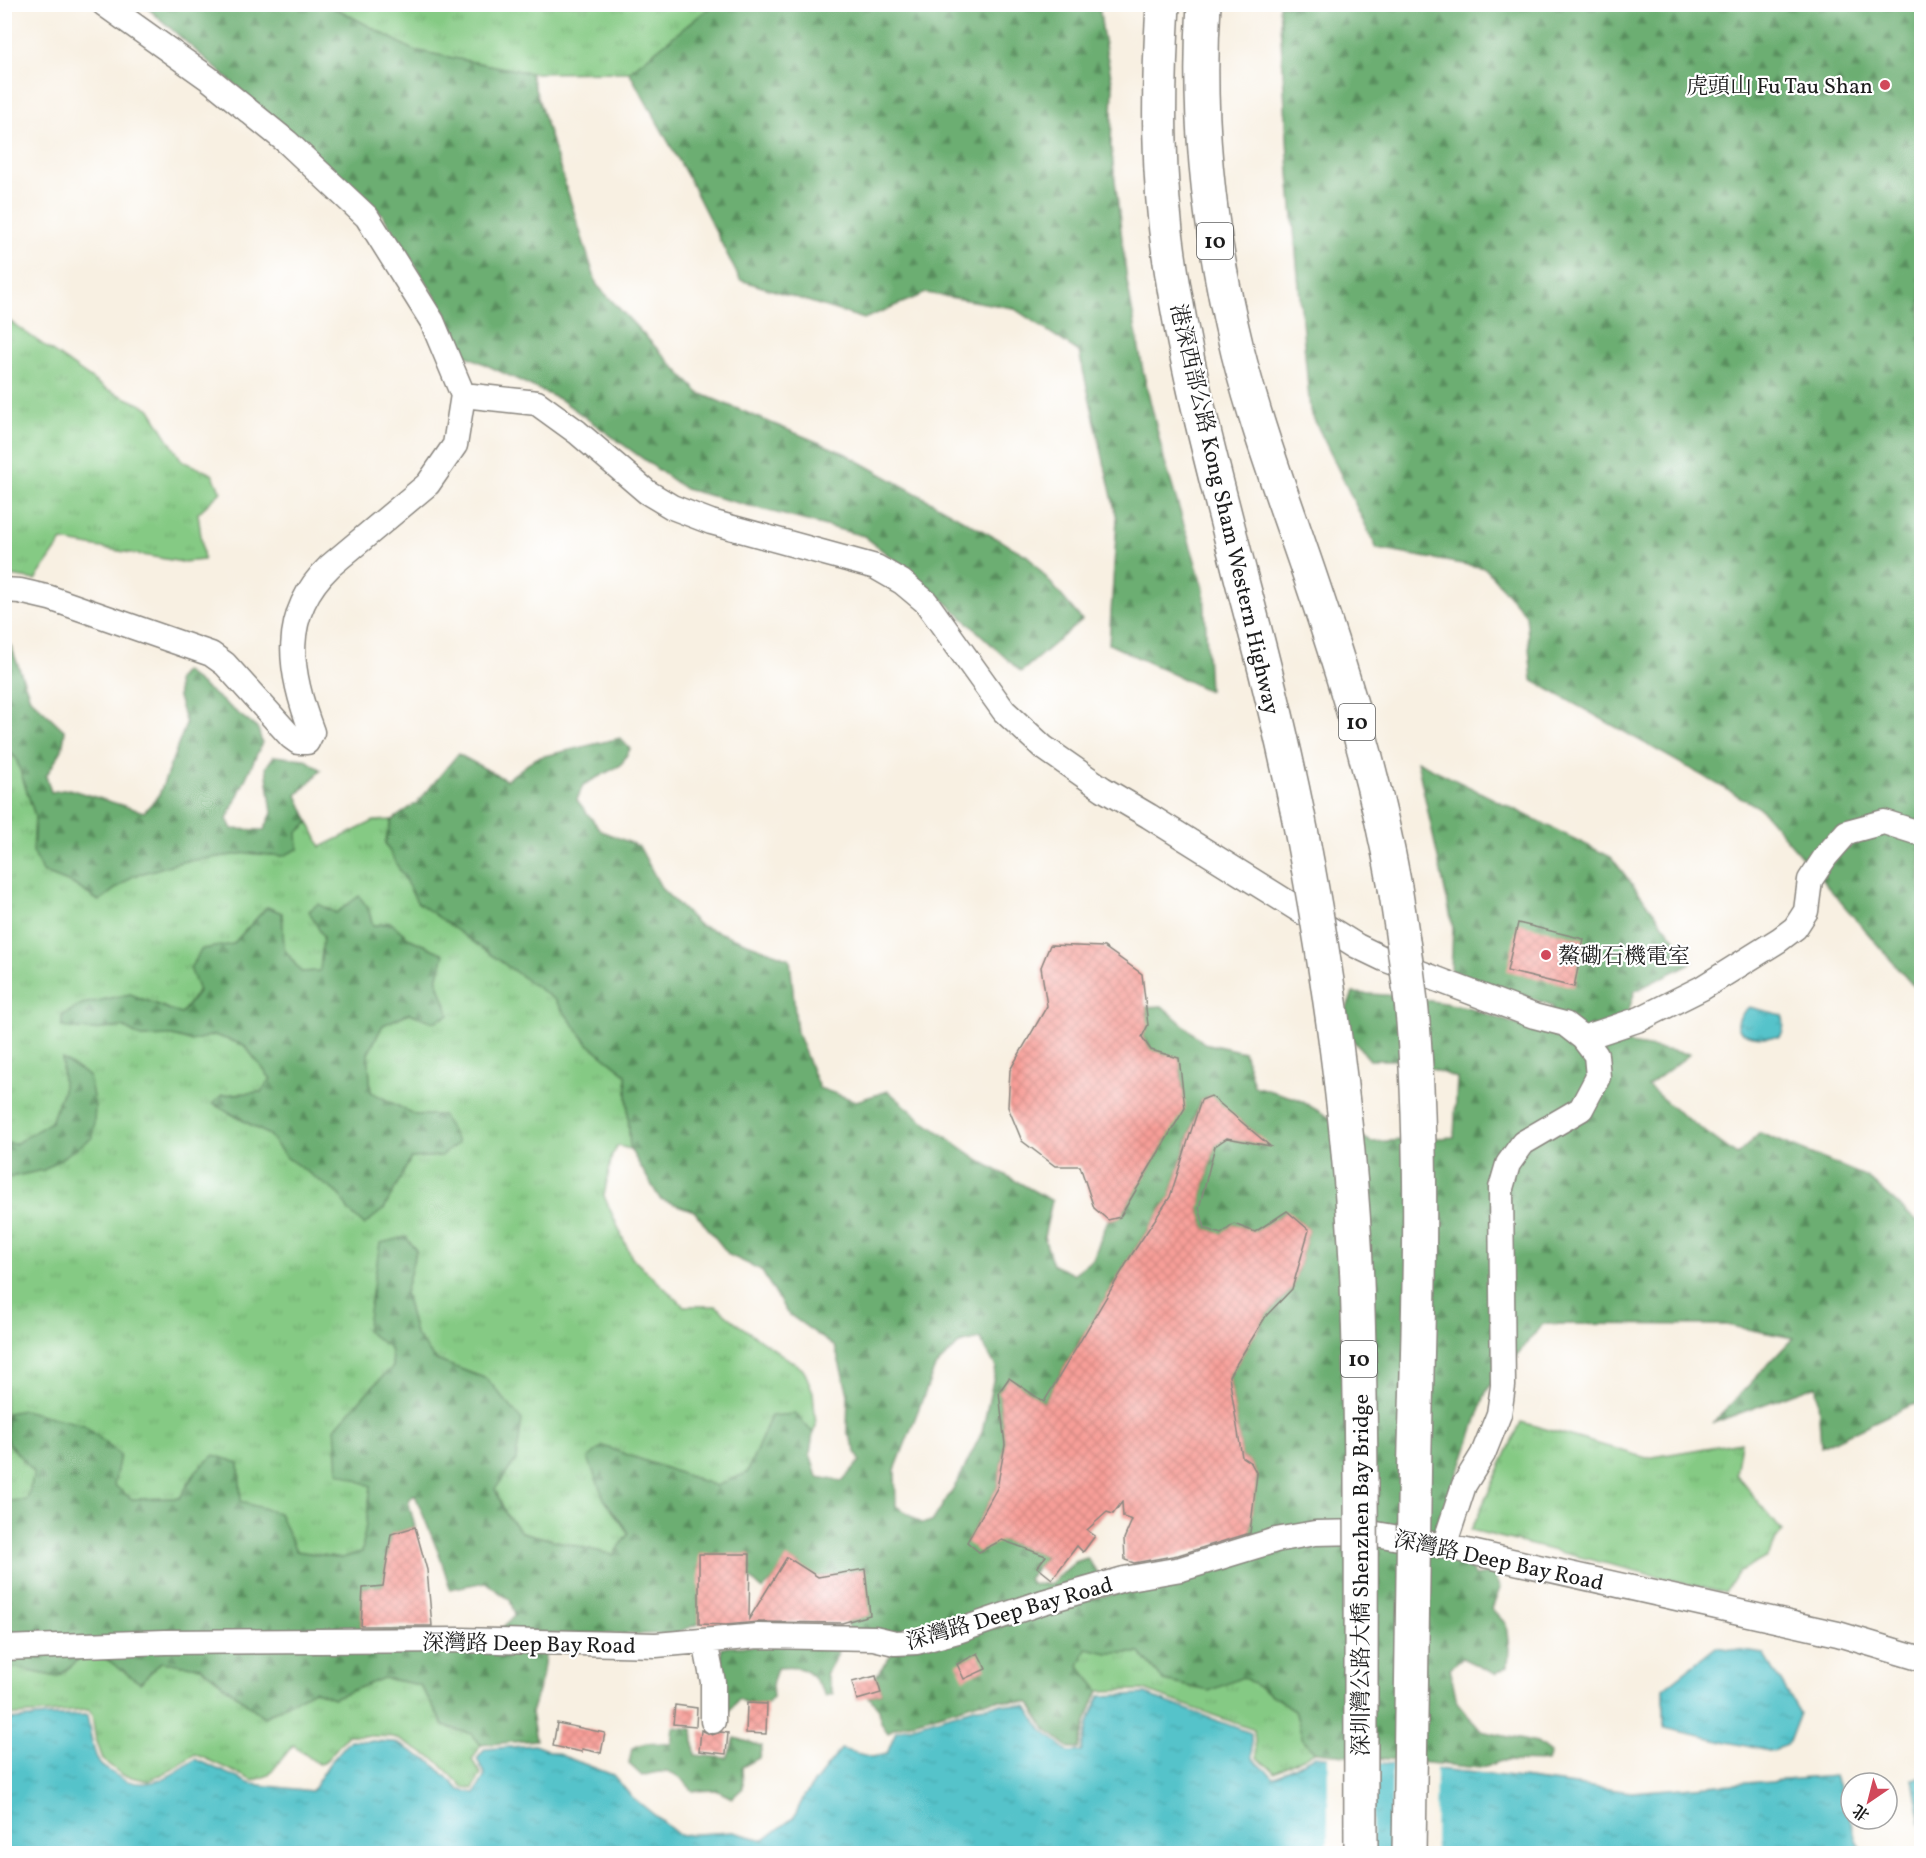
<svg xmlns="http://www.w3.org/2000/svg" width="1926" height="1858" font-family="Vollkorn,'Noto Serif SC',serif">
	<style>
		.grass { fill: url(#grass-tufts); stroke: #507350; stroke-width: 1.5; fill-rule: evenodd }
		.forest { fill: url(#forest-firs); stroke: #446547; stroke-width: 1.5; fill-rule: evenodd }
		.water { fill: url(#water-ripples); stroke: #387073; stroke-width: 1.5 }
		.pier { fill: #f8f0e2 }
		.building { fill: url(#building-cross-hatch) }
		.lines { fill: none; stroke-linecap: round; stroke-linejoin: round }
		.minor-casing { stroke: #8a867f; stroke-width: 27 }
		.highway-casing { stroke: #8a867f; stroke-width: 36 }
		.minor { stroke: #fff; stroke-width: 24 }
		.highway { stroke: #fff; stroke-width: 33 }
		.highway-bridge-casing { stroke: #8a867f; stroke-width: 36; stroke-linecap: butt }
		.highway-bridge { stroke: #fff; stroke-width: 33 }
		.poi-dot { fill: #d1495b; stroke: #fff; stroke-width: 2 }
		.labels { text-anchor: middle; stroke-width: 4.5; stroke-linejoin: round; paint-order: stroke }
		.shield { fill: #fff; stroke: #606060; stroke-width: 1.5 }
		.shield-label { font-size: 21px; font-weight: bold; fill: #1c1c1c }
		.poi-label { font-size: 22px; fill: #1c1c1c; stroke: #fff; text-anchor: end }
		.street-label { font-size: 22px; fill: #1c1c1c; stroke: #fff }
	</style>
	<defs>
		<pattern id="grass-tufts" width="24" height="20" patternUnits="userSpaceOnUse" patternTransform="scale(1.5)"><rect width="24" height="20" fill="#85ca84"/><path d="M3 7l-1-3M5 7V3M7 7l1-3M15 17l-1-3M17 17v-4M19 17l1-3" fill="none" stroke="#72ad71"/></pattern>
		<pattern id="forest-firs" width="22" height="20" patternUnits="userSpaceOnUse" patternTransform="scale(1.5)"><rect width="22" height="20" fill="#6cae72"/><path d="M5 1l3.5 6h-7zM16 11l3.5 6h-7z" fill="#588d5d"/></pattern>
		<pattern id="water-ripples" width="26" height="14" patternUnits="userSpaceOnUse" patternTransform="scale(1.5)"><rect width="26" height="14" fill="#55c3ca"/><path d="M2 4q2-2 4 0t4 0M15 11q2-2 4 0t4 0" fill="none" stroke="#49a7ad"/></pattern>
		<pattern id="building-cross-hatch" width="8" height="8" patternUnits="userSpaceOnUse" patternTransform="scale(1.5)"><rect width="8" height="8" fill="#f79e98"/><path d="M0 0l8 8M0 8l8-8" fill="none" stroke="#d38882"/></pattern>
	</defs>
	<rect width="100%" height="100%" fill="#fff"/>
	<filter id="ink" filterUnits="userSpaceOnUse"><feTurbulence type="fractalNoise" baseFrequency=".0167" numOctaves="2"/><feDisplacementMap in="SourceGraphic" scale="12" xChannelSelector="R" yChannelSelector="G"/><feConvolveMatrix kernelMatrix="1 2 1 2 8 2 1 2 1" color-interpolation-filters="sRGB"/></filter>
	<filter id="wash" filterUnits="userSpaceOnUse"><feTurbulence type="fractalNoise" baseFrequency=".008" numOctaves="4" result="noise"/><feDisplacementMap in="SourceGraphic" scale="24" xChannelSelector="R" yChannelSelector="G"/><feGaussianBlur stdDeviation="1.35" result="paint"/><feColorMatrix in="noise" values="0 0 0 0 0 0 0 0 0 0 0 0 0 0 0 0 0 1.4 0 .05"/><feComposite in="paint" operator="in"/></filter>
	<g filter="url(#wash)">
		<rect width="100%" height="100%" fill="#f8f0e2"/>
		<!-- grass -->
		<path class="grass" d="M330,5H714L629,72L530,73L412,50Z
			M8,320L106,389L149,408L182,461L212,474L221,492L198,513L204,560L182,562L62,541L35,580L5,575L4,322Z
			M4,749L16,758L35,816L34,851L42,872L73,884L99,901L133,876L181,862L247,853L283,856L297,833L309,822L321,847L374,821L392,820L385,843L418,902L555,1000L588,1044L626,1074L630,1149L618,1146L612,1155L604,1196L632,1258L684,1306H716L739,1325L804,1370L813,1392L816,1426L813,1433L795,1414L771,1416L747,1473L716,1486L603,1446L604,1499L629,1534L613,1555L521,1532L507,1516L495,1489L516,1460L487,1379L436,1360L415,1334L405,1293L416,1250L390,1348L393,1367L372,1387V1486L362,1552L342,1558L296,1551L279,1513L241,1502L196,1471L180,1498L132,1499L114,1486L7,1441L34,1473L27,1501H5V1178L44,1170L63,1090L51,1123L15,1144L5,1143ZM318,904L336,913L368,908L373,926L390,922L410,939L443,954L437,980L449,1015L434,1021L409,1013L383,1025L368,1054L371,1092L415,1115H442L441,1156L411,1158L384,1208L349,1211L340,1195L286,1157L269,1135L213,1104L222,1095L261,1092L271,1079L244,1045L214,1035L190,1041L172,1036L141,1037L123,1027L90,1030L62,1026L130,994L181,1014L233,944L267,907L282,913L284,949L301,972L321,971L323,937Z
			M1521,1422L1647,1458L1741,1442L1736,1474L1782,1531L1767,1557L1738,1573L1725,1593L1471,1530Z
			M1085,1647L1108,1653H1140L1164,1681L1243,1677L1295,1710L1303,1740L1315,1752L1275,1772L1256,1757L1254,1730L1144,1690L1099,1691L1079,1666Z
			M81,1658H105L140,1683L161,1662L201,1667L264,1717L314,1690L333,1698L383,1678L420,1685L444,1726L472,1734L481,1745L472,1760L481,1774L473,1789L463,1787L436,1760L394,1737L348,1735L324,1763L318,1764L293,1745L269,1775L254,1781L195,1754L173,1769L149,1781L122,1775L103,1760L95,1736L92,1715L89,1710L5,1716L4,1669L7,1666L57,1677Z"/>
		<!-- forest -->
		<path class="forest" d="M714,4L1099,5L1103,35L1113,86L1111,146L1127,281L1143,371L1164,459L1204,590L1209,691L1109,644L1117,519L1079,352L1013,308L926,293L864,319L740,280L688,177L629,72Z
			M144,5H330L413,50L530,73L597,285L699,393L844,453L1028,556L1082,620L1021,672L936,593L864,536L685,489L561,400L465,355L443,308L382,214Z
			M1279,5H1921V992L1908,980L1760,808L1532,680L1526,615L1485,568L1377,549L1310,411L1289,173Z
			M4,643L11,646L30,698L65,731L62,750L46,776L51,792L69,789L144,812L159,795L186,724L178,697L177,680L184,671L258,729L262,743L227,819L232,829L264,830L272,813L266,767L274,756L305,759L321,770L297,795L309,822L297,833L298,849L283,856L247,853L181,862L133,876L99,901L73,884L42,872L33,851L35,816L16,758L5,749Z
			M620,738L630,749L621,765L583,785L577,800L601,831L639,846L662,889L699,925L790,959L797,1033L819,1088L856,1101L888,1091L922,1120L982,1162L1052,1201L1044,1237L1053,1265L1073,1274L1093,1259L1108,1220L1120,1217L1164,1143L1184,1095L1179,1058L1151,1050L1142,1037L1148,1025L1146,1007L1162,1006L1204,1043L1244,1052L1254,1086L1298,1099L1371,1142L1454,1137L1457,1078L1407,1060H1370L1340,1025L1353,993L1402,996L1467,1007L1535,1031L1554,1006L1451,971L1453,928L1417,761L1611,857L1693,962L1635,991L1618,1042L1690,1054L1648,1086L1674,1109L1737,1155L1760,1133L1867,1177L1921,1225V1403L1908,1406L1821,1447L1817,1385L1713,1423L1793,1338L1726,1325L1543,1324L1487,1390L1462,1463L1433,1533L1249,1540L1257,1474L1251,1463L1242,1457L1229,1376L1266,1316L1292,1289L1309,1230L1287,1211L1255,1232L1234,1224L1221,1234L1205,1228L1199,1208L1215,1146L1227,1138L1253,1143L1257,1135L1210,1096L1200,1101L1170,1197L1132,1254L1044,1402L1009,1378L999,1392L1005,1445L997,1488L967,1542L1002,1540L1046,1556L1028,1579L1031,1584H1050L1075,1562L1087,1558L1097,1572L1094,1580L918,1634L848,1629L846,1622L870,1615L865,1569L818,1577L787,1558L774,1579L763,1590L750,1578V1554H700L699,1624L672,1634H548L542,1678L531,1713L536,1740L481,1745L472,1734L444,1726L420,1685L384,1678L333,1698L314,1690L264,1717L201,1667L161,1662L140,1683L105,1658H81L57,1677L7,1666L5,1669V1501L27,1500L34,1473L7,1441V1413L23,1410L84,1425L120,1455L114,1485L132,1499L180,1498L196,1471L214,1455L239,1463L241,1502L279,1513L296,1551L342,1558L362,1552L371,1486L338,1472L335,1428L372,1387L393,1367L390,1348L366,1331L380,1243L406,1237L416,1250L405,1293L415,1334L436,1360L487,1379L522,1420L516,1460L495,1489L507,1516L521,1532L613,1555L629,1533L604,1499L588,1458L603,1446L716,1486L747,1473L771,1416L795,1414L813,1433L810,1454L817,1477L842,1481L860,1461L847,1431L848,1394L835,1347L787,1313L761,1270L729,1255L694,1211L660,1199L630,1149L626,1074L588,1044L555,1000L417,902L385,843L392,820L418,802L458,754L506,780L536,758ZM980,1339L996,1367L982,1432L958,1481L932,1522L921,1523L896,1506L895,1470L935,1367L959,1344ZM415,1495L441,1559L450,1589L485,1582L510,1600L515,1615L496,1634L361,1630L363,1588L383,1586L391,1534L415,1527L408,1500Z
			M359,896L368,908L373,926L390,922L410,939L444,954L437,980L449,1015L434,1022L409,1013L383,1025L368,1053L371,1092L415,1115H442L458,1143L441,1156L411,1158L384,1209L364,1225L349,1211L340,1195L286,1157L269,1135L213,1103L222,1095L261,1092L271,1079L244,1045L214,1035L191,1041L172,1036L141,1037L123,1027L90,1030L62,1027V1016L82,1004L130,994L181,1014L199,991L190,968L202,949L233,944L267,907L282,913L284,949L301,972L320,971L323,937L309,911L318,904L336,913Z
			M62,1059L89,1076L95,1107L93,1137L44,1170L5,1178V1143L15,1144L51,1122L63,1090Z
			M1365,1538L1463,1556L1475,1576L1492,1573L1500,1588L1492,1609L1506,1624L1509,1649L1508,1666L1495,1674L1462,1658L1450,1668L1457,1702L1481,1731L1537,1743L1550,1753L1547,1762L1502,1761L1479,1768L1315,1752L1303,1740L1295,1710L1243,1677L1209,1691L1164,1681L1140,1653H1108L1086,1648L1079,1666L1099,1691L1087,1719L1079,1748H1069L1044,1728L1030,1703L1001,1700L979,1702L894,1728L888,1733L881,1723L879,1709L869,1697L881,1693L876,1676L892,1653L1098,1597L1186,1580L1231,1562L1275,1547Z
			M839,1644L837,1655L826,1674L833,1694L826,1696C808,1671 809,1665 777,1668L772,1685L773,1697L767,1704L747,1703L739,1699L725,1716L719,1712L722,1697L721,1647Z
			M673,1727L693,1729L695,1755L727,1758L735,1738L762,1746L759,1758L742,1767L743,1788L732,1798L716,1790L693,1791C674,1770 669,1768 642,1776L629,1764L632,1748L646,1743L671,1744Z"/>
		<!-- water -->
		<path class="water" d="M1749,1007L1782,1015C1785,1022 1784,1031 1780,1037C1769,1037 1737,1040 1738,1023C1739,1016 1744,1011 1749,1007Z
			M1716,1647L1764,1654L1800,1713L1789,1742L1773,1752L1664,1728V1688Z
			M1145,1694L1251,1733L1252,1758L1274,1777L1315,1756L1504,1776L1631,1792L1835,1776L1862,1853H5L4,1732L7,1730L9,1720L47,1716L87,1715C89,1727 93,1754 100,1764C102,1767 108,1770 111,1772C143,1795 167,1779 195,1759L251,1784L312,1791L329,1764L350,1740L395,1742L431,1762L460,1790L475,1793L485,1775L477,1759L485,1749L534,1745L613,1775L631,1796L679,1835L733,1832L764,1840L794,1817L805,1795L841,1749L872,1757L887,1754L896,1731L977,1707L1001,1704L1027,1706L1041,1729L1069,1752L1081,1751L1089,1721L1100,1696Z
			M1921,1778H1922L1921,1825L1913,1779Z"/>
		<!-- pier -->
		<path class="pier" d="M1328,1755L1372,1759V1853H1328Z
			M1392,1761L1436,1766L1435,1853H1391Z"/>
		<g id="blocks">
			<!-- building -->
			<path class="building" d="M1518,923L1584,939L1574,987L1507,971Z
				M1050,945L1104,947L1142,974L1148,1025L1142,1037L1151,1050L1179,1058L1185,1108L1120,1217L1108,1220L1094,1208L1080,1166H1055L1022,1141L1008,1107L1010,1070L1047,1006L1041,967Z
				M1211,1096L1270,1146L1227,1138L1215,1146L1199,1208L1205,1228L1221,1234L1234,1224L1255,1232L1287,1211L1309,1230L1292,1289L1266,1316L1229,1376L1242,1457L1251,1463L1257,1474L1250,1533L1178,1555L1134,1563L1125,1560L1124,1539L1132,1520L1123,1517L1122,1502L1113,1514L1107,1512L1087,1530L1095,1536L1083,1552L1077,1546L1052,1579L1037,1567L1046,1556L1002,1540L979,1552L967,1542L997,1488L1005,1445L999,1392L1009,1378L1044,1402L1132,1254L1170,1197L1201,1100Z
				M415,1527L427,1570L432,1626H361L363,1588L383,1586L391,1534Z
				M699,1554H750L749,1619L787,1557L818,1577L865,1569L870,1615L842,1623L758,1622L726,1625L699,1624Z
				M978,1653L986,1669L964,1679L957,1664Z
				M876,1676L881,1693L857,1700L852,1682Z
				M747,1703L767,1704L766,1734L746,1733Z
				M675,1705L697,1708L696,1726L673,1724Z
				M557,1723L605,1733L601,1753L582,1749V1752L553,1746Z
				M701,1730L712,1735L721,1732L728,1733L726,1754L699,1751Z"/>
		</g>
	</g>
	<g filter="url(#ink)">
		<use href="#blocks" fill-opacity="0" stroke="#8a867f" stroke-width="1.5"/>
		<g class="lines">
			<!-- minor casing -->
			<g class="minor-casing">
				<path id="minor" d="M463,395L537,403L577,432L647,492L672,507L711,522L876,567L902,582L926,602L1004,711L1043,747L1103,789L1149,816L1357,946L1384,959L1534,1016L1565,1024L1583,1038L1596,1055L1598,1077L1581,1109L1523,1143L1508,1164L1501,1188L1503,1386L1499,1414L1483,1454L1464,1485L1444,1546
					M4,590L20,591L50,598L211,654L225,664L291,737L298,742H307L312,732C289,672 279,615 330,566L428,484L455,445L463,395L432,321L367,217L287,142L208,78L104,4
					M1583,1038L1640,1019L1702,988L1779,940L1795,928L1806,911L1810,880L1826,856L1847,832L1884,822L1922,834
					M705,1641L713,1682V1721
					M4,1648L165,1642L460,1640L656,1645L758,1636L874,1638L895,1643L917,1642L958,1631L1043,1602L1124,1579L1181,1569L1276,1540L1315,1533L1365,1532L1444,1546L1838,1634L1922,1659"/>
			</g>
			<!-- highway casing -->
			<g class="highway-casing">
				<path id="highway" d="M1163,4C1158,91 1157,176 1170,262C1186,372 1216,478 1243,585C1268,678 1291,772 1308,867
					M1204,4C1196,122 1210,239 1238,353C1258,433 1288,510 1314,588C1347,686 1377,785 1395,887"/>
			</g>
			<!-- minor -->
			<use href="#minor" class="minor"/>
			<!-- highway -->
			<use href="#highway" class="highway"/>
			<!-- highway-bridge casing -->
			<g class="highway-bridge-casing">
				<path id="highway-bridge" d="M1308,867C1333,1004 1351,1142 1357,1282C1364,1472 1360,1663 1361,1854
					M1395,887C1402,932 1409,977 1413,1022C1424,1163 1419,1304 1415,1445C1412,1581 1411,1717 1409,1854"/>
			</g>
			<!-- highway-bridge -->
			<use href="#highway-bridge" class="highway-bridge"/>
		</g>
	</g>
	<!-- markers -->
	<g class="poi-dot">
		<circle cx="1885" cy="85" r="6"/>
		<circle cx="1546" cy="955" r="6"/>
	</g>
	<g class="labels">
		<!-- shield labels -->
		<g class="shield">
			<rect x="1197" y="223" width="36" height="36" rx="4.5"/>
			<rect x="1339" y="704" width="36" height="36" rx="4.5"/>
			<rect x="1341" y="1341" width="36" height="36" rx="4.5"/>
		</g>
		<g class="shield-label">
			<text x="1215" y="248">10</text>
			<text x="1357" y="729">10</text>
			<text x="1359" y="1366">10</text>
		</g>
		<!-- poi labels -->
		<g class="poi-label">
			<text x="1873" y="93">虎頭山 Fu Tau Shan</text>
			<text x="1558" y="963" text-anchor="start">鰲磡石機電室</text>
		</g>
		<!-- street labels -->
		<g class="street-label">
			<text transform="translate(1226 509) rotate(77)" y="8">港深西部公路 Kong Sham Western Highway</text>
			<text transform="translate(1499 1560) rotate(12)" y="8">深灣路 Deep Bay Road</text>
			<text transform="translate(1360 1575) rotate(-90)" y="8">深圳灣公路大橋 Shenzhen Bay Bridge</text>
			<text transform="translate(1009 1612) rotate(-16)" y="8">深灣路 Deep Bay Road</text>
			<text transform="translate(529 1643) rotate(1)" y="8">深灣路 Deep Bay Road</text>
		</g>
	</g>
	<!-- margin -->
	<rect width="1926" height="1858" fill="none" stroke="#fff" stroke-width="24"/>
	<!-- north arrow -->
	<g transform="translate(1869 1801) rotate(215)"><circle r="28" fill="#ffffff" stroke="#a4a4a4" stroke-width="1.5"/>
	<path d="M0-4.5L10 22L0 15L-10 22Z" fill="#d1495b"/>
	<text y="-9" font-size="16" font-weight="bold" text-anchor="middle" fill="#1c1c1c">北</text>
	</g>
</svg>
